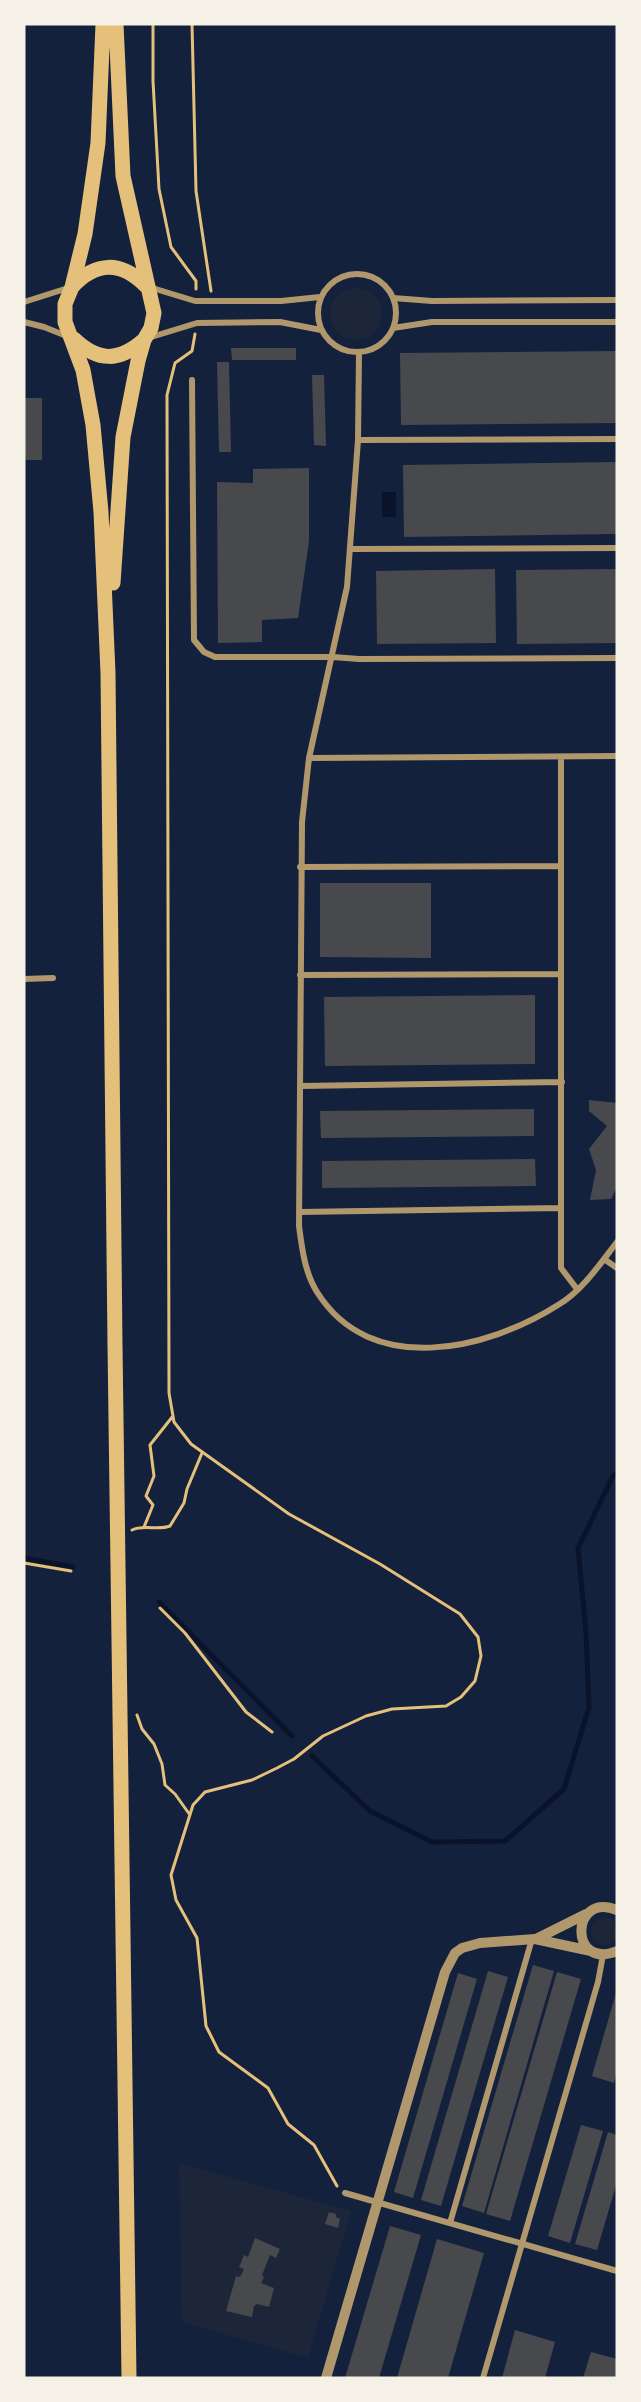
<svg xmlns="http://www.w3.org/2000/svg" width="641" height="2402" font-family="Signika,sans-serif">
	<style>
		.green { fill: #1d2539 }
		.water { fill: #0b132b }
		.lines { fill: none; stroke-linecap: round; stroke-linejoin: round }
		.stream { stroke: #0b132b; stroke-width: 5 }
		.building { fill: #48494c }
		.path { stroke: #e5c07b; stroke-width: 3 }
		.minor { stroke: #b1986c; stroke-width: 6 }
		.tertiary { stroke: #b1986c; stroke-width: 10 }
		.primary { stroke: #e5c07b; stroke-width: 15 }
	</style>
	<rect width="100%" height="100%" fill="#14213d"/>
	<!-- green -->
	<path class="green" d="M330 314a26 26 0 1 1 52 0a26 26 0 1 1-52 0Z
		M591 1931a14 14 0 1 1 28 0a14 14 0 1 1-28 0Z
		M179,2163L351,2211L308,2358L182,2322Z"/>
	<!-- water -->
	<path class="water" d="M382,492H396V517H382Z"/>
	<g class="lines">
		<!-- stream -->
		<path class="stream" d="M24,1558L73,1567
			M159,1602L292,1736
			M312,1756L370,1811L432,1842L505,1841L564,1789L589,1707L586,1632L578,1548L613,1476L617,1473"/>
	</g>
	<!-- building -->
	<path class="building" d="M231,348H296V360H232Z
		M617,351V423L401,425L400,353Z
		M217,362H229L231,452H219Z
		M312,375H324L326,446L314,445Z
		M24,398H42V460H25Z
		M617,462V534L404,537L403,465Z
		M309,468V541L298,618L262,620V642L218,643L217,482L253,483V469Z
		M495,569L496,643L377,644L376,571Z
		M617,569V643L517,644L516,570Z
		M320,883H431V958L320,957Z
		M535,995V1064L325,1066L324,997Z
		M589,1100L617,1103V1187L611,1199L590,1200L596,1170L589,1149L607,1126L589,1111Z
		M534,1109V1136L321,1138L320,1111Z
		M535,1159L536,1186L322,1188V1161Z
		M533,1965L554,1971L484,2213L462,2206Z
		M488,1971L508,1977L441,2206L421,2200Z
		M557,1972L581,1979L510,2221L486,2214Z
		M458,1973L477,1979L413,2198L394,2192Z
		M616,1993L617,2071L614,2083L592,2076Z
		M581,2125L603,2131L570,2243L548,2236Z
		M608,2132L617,2135V2182L597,2250L575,2244Z
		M329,2212L336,2214V2217L340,2219L338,2228L325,2224Z
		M390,2226L421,2235L379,2378H345Z
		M255,2238L280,2249L276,2258L270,2255L262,2275L264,2277L261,2283L274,2288L269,2307L257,2304L254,2306L252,2317L226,2311L236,2276L240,2277L244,2269L239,2267L244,2255L248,2257Z
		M437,2239L484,2253L448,2378H397Z
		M515,2330L555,2342L545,2378H502Z
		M591,2352L617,2359V2378H583Z"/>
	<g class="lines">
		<!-- path -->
		<path class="path" d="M153,24V81L159,189L171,247L196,281V289
			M192,24L196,191L211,291
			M195,334L192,351L175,363L167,395L169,1393L174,1422L191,1444L289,1514L380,1564L460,1614L478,1637L481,1656L475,1681L461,1697L446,1706L392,1709L366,1716L323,1736L294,1759L277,1768L252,1780L205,1792L193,1805L171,1875L176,1900L197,1938L206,2026L219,2052L268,2088L288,2124L314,2145L337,2186
			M144,1527L153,1505L146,1496L154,1476L150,1445L173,1416
			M132,1530C144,1524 158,1531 170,1526L184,1503L187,1489L202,1453
			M24,1563L71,1571
			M160,1608L185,1633L246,1712L272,1732
			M137,1715L142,1729L154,1744L162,1764L165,1785L175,1794L190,1815"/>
		<!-- minor -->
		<path class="minor" d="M318 313a39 39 0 1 1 78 0a39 39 0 1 1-78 0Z
			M149,287L195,301H281L320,297
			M393,298L432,301L617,300
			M24,302L68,288
			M24,322L44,327L69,337
			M393,328L432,322H617
			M148,338L197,323L280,322L321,330
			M359,353L358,440L347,587L309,758L302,822L299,1226C302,1249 305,1273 317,1292C371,1378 487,1350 558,1305C582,1291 600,1264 617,1242
			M192,380L194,640L204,652L215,657H333L359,659L617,658
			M358,440L617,439
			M350,549L617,548
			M561,757V1268L577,1289
			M309,758L617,756
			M300,867L561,866
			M300,975L561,974
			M24,979L53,978
			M300,1086L562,1082
			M299,1212L561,1208
			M604,1259L617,1268
			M345,2193L617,2271
			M450,2223L532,1939
			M483,2378L598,1982L603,1955"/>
		<!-- tertiary -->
		<path class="tertiary" d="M617,1910C570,1891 569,1971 617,1951
			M536,1939L586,1914
			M326,2378L445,1972L455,1953L462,1948L480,1943L535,1939L591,1951"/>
		<!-- primary -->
		<path class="primary" d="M103,24L98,143L85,234L72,287L65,304V322L83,370L93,425L101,512L108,673L115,1345L129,2378
			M72,287C96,261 121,261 146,286
			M74,339C98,362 119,362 144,340
			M113,583L123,437L138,361L144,340L151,328L154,313L123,176L116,24"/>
	</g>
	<!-- border -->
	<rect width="641" height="2402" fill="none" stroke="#f6f1e7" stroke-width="51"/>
</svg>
